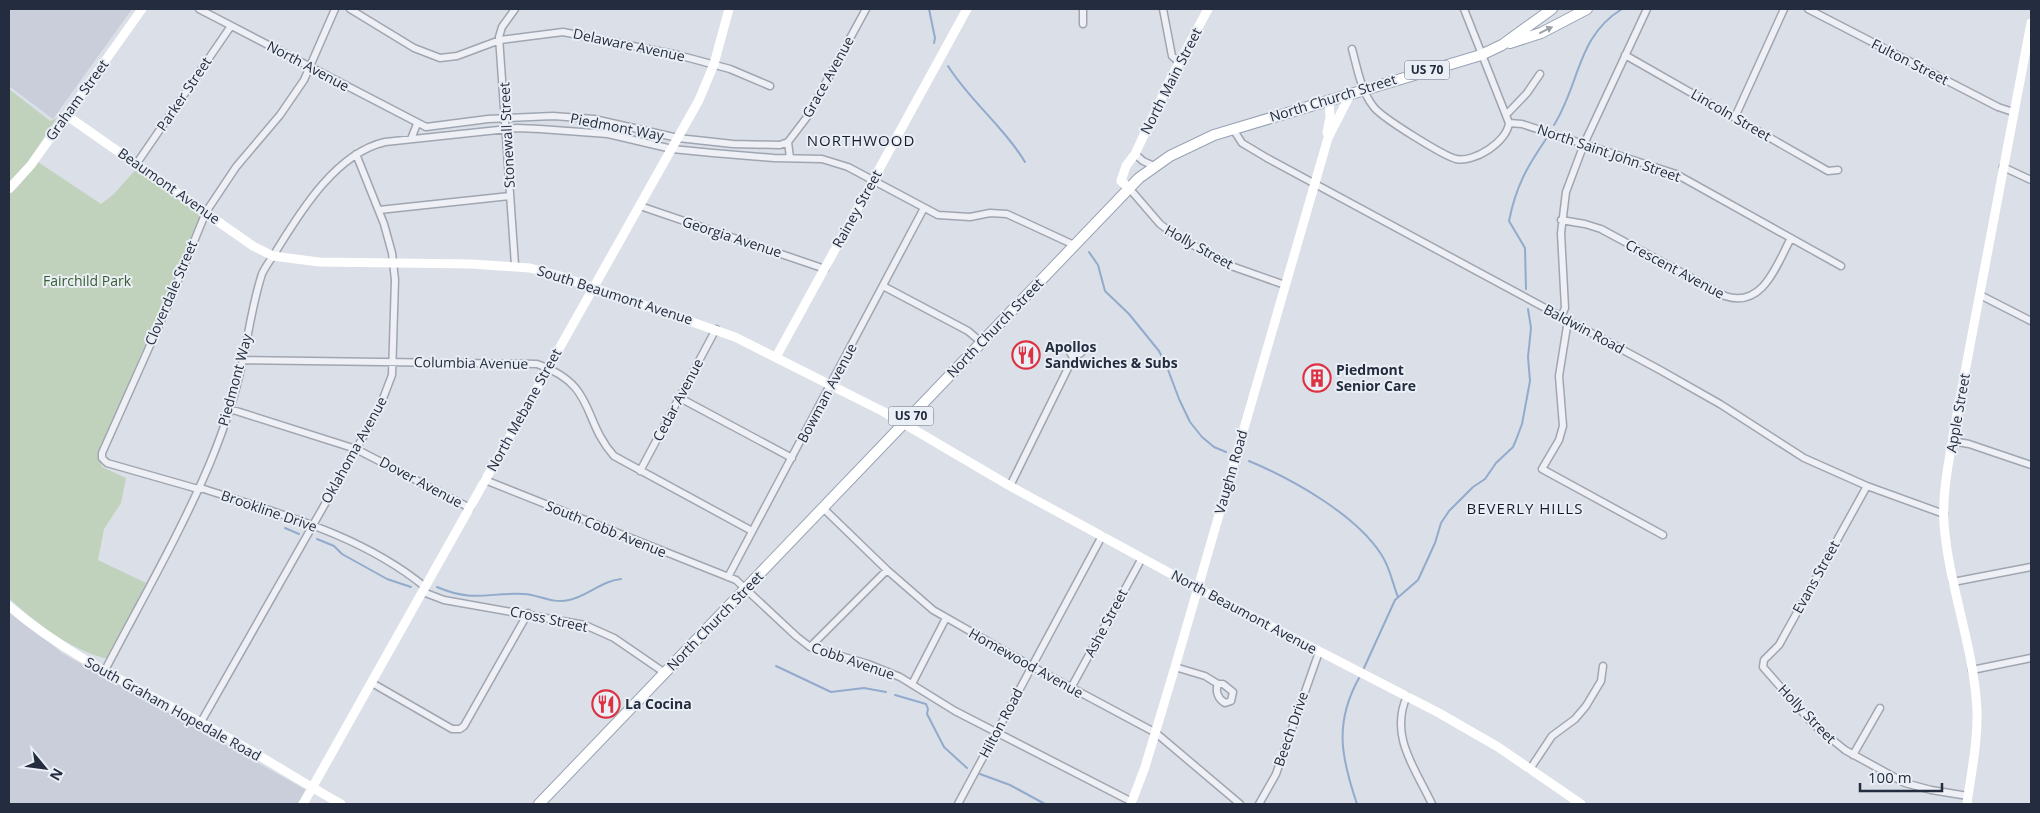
<svg xmlns="http://www.w3.org/2000/svg" width="2040" height="813" font-family="'Open Sans',sans-serif">
	<style>
		.built { fill: #c9ceda }
		.green { fill: #c0d2bb }
		.lines { fill: none; stroke-linecap: round; stroke-linejoin: round }
		.stream { stroke: #92abcc; stroke-width: 2 }
		.street-casing { stroke: #a0a6b1; stroke-width: 9 }
		.primary-casing { stroke: #99a3b4; stroke-width: 12 }
		.street { stroke: #eef0f5; stroke-width: 6 }
		.secondary { stroke: #fff; stroke-width: 9 }
		.primary { stroke: #fff; stroke-width: 10 }
		.oneway { fill: #9ca0a9 }
		.labels { text-anchor: middle; stroke-width: 4; stroke-linejoin: round; paint-order: stroke }
		.shield { fill: #eaeef5; stroke: #5f6676; stroke-width: 1 }
		.shield-label { font-size: 12px; font-weight: bold; fill: #242c3f }
		.street-label { font-size: 14px; fill: #242c3f; stroke: #eaeef5 }
		.park-label { font-size: 14px; fill: #365c30; stroke: #eaeef5 }
		.poi-label { font-size: 14px; font-weight: bold; fill: #242c3f; stroke: #eaeef5; text-anchor: start }
		.neighbourhood-label { font-size: 15px; letter-spacing: 1px; fill: #161d2f; stroke: #eaeef5 }
	</style>
	<rect width="100%" height="100%" fill="#dbdfe7"/>
	<!-- built -->
	<path class="built" d="M9,9H132L53,119L9,86Z
		M9,607L62,653L308,791L297,804H9Z"/>
	<!-- green -->
	<path class="green" d="M9,89L50,121L57,118L27,163L9,182Z
		M38,162L101,204L114,194L137,168L199,213V218L98,455L102,467L126,478L121,503L104,529L98,560L146,583L108,659C70,650 37,624 9,598V194L17,188Z"/>
	<g class="lines">
		<!-- stream -->
		<path class="stream" d="M929,9L935,38L934,43
			M948,66C970,101 1004,127 1025,162
			M1554,125C1580,84 1577,36 1622,9
			M1089,252L1098,265L1105,291L1129,314L1159,351L1167,367L1179,399L1190,422L1202,437L1214,447L1226,452
			M1526,289L1525,248L1509,221C1516,186 1527,167 1546,139
			M1249,461C1292,479 1355,514 1381,554C1390,567 1392,582 1398,597
			M285,528L299,534
			M317,539L334,546L342,554L387,579L411,587
			M437,587C474,603 489,592 524,594C540,595 552,604 569,600C588,596 601,581 621,579
			M776,666L831,692L864,688L886,692
			M1364,668L1395,600L1418,580L1435,543L1441,523L1449,511L1473,487L1485,479L1496,463L1513,447L1516,440L1522,424L1530,381L1528,357L1531,328L1528,309
			M895,695L926,704L928,709L927,714L944,747L967,768
			M980,774L1010,785L1045,804
			M1357,804C1341,757 1334,723 1359,678"/>
		<!-- street casing -->
		<g class="street-casing">
			<path id="street" d="M199,9L426,127L488,119L553,116L594,119L678,138L733,144L780,145L788,142
				M335,9L304,80L280,115L236,167L206,212L168,305L102,453V458L107,463L198,489H204C280,514 362,535 425,587
				M350,9L414,48L440,58L457,56L500,40L563,32L678,55L730,69L770,86
				M515,9L502,27L499,37L515,265
				M1083,9V24
				M1163,9L1172,56L1179,62
				M1808,9L1998,107L2013,112
				M1352,49C1357,67 1361,91 1373,106C1380,117 1444,156 1456,159C1474,163 1507,142 1509,123L1464,9
				M1625,55L1828,171L1838,170
				M1506,115L1527,93L1540,74
				M1735,117L1784,9
				M1509,123L1522,124L1676,174L1841,266
				M1233,129L1242,143L1267,158L1660,370L1720,404L1804,458L1867,486L1944,514
				M411,139L417,124
				M788,142L807,117L866,9
				M788,142L790,158
				M1135,154L1143,161L1154,166
				M137,163L231,26
				M2003,167L2031,180
				M1129,188L1160,224L1176,236L1234,267L1285,285
				M640,206L825,269
				M379,210L510,196
				M1561,220L1585,224L1601,229L1725,296C1763,309 1777,264 1791,238
				M883,286L968,331L981,342
				M1980,295L2031,321
				M1561,317L1565,308L1561,233L1566,192L1584,144L1647,9
				M1568,320L1559,376L1563,426L1559,440L1542,469L1663,535
				M243,360L537,364C597,385 581,419 614,456L752,531
				M680,398L792,458
				M230,409L356,449L470,508
				M1952,441L1969,444L2031,465
				M640,471L716,329
				M485,480L736,580L796,636L810,647L868,664L900,677L955,711L1132,802
				M1010,486L1073,358L1081,353L1077,345L1072,346L1069,350L1073,358
				M1867,486L1779,645L1764,660L1763,667L1813,724L1845,750L1905,783L1931,790L1968,796
				M823,508L887,570L933,610L1031,666L1156,733L1240,804
				M728,577L924,208
				M1953,582L2031,567
				M423,592L444,600L585,625L614,638L665,673
				M810,647L887,570
				M1175,667L1205,676L1218,684
				M1972,670L2031,658
				M104,672C140,603 180,534 210,463C224,429 236,394 243,359C249,331 253,301 262,274C266,265 273,257 278,248C302,209 337,153 385,142L517,128L540,129L608,134L672,149L713,153L774,158L822,159L848,167L938,215L970,217L990,213L1007,214L1074,245
				M372,683L452,729H460L464,726L528,613
				M912,684L946,618
				M1218,684H1223L1233,692L1231,701L1225,703C1218,699 1215,691 1218,684Z
				M1071,688L1142,558
				M1407,696C1389,736 1415,768 1432,804
				M201,722L379,409L392,375L395,280L392,253L384,224L356,154
				M1853,755L1880,708
				M1530,769L1552,736L1575,719L1586,706L1601,681L1603,666
				M958,804L1102,536
				M1259,804L1276,774L1319,652"/>
		</g>
		<!-- primary casing -->
		<g class="primary-casing">
			<path id="primary" d="M1510,43L1541,33L1587,9
				M539,804L1139,178L1170,156L1214,135L1481,55L1502,45L1552,9"/>
		</g>
		<!-- street -->
		<use href="#street" class="street"/>
		<!-- secondary -->
		<path class="secondary" d="M66,115L253,246L273,256L319,262L472,264L530,268L560,276L735,337L884,412L1010,486L1197,588L1439,713L1498,747L1581,804
			M1327,133L1330,117L1329,100
			M1129,188L1121,181L1126,166L1135,154L1171,78L1208,9
			M9,189L31,165L142,9
			M776,357L967,9
			M9,606C67,656 136,687 203,724C250,749 295,778 341,804
			M303,804L699,100L714,64L729,9
			M1131,804L1145,767L1175,667L1328,138L1351,93
			M1967,804C1971,773 1978,742 1977,710C1974,647 1949,587 1944,524C1942,492 1949,461 1954,430L2031,23"/>
		<!-- primary -->
		<use href="#primary" class="primary"/>
	</g>
	<!-- one-way arrows -->
	<defs><path id="oneway-solid" d="M-6-.8H1V-3.2L6.5 0L1 3.2V.8H-6Z" transform="scale(1.25)"/></defs>
	<use class="oneway" href="#oneway-solid" transform="translate(1546 30) rotate(-26)"/>
	<!-- icons -->
	<defs>
		<g id="restaurant-ring" transform="scale(1.4375)"><circle r="9.5" fill="#eaeef5" stroke="#dc3141" stroke-width="1.5"/><path d="M-5-6h1v4h1v-4h1v4h1v-4h1v5L-1.5 .5V6h-2V.5L-5-1ZM5-6V6H3V1.5H1.5Q1.5-4 5-6Z" fill="#dc3141"/></g>
		<g id="building-ring" transform="scale(1.4375)"><circle r="9.5" fill="#eaeef5" stroke="#dc3141" stroke-width="1.5"/><path d="M-4-6H4V6H1V3H-1V6H-4ZM-2.5-4.3h1.7v1.8h-1.7ZM.8-4.3h1.7v1.8H.8ZM-2.5-1h1.7V.8h-1.7ZM.8-1h1.7V.8H.8Z" fill="#dc3141"/></g>
	</defs>
	<g fill-rule="evenodd">
		<use href="#restaurant-ring" x="1026" y="355"/>
		<use href="#building-ring" x="1317" y="378"/>
		<use href="#restaurant-ring" x="606" y="704"/>
	</g>
	<g class="labels">
		<!-- shield labels -->
		<g class="shield">
			<rect x="1404.5" y="60.5" width="45" height="19" rx="4"/>
			<rect x="888.5" y="406.5" width="45" height="19" rx="4"/>
		</g>
		<g class="shield-label">
			<text x="1427" y="74">US 70</text>
			<text x="911" y="420">US 70</text>
		</g>
		<!-- street labels -->
		<g class="street-label">
			<text transform="translate(629 45) rotate(12)" y="5">Delaware Avenue</text>
			<text transform="translate(1910 62) rotate(27)" y="5">Fulton Street</text>
			<text transform="translate(308 66) rotate(28)" y="5">North Avenue</text>
			<text transform="translate(828 77) rotate(-61)" y="5">Grace Avenue</text>
			<text transform="translate(1171 81) rotate(-63)" y="5">North Main Street</text>
			<text transform="translate(184 94) rotate(-56)" y="5">Parker Street</text>
			<text transform="translate(1333 98) rotate(-17)" y="5">North Church Street</text>
			<text transform="translate(77 100) rotate(-54)" y="5">Graham Street</text>
			<text transform="translate(1731 115) rotate(30)" y="5">Lincoln Street</text>
			<text transform="translate(617 127) rotate(11)" y="5">Piedmont Way</text>
			<text transform="translate(507 135) rotate(-93)" y="5">Stonewall Street</text>
			<text transform="translate(1609 153) rotate(19)" y="5">North Saint John Street</text>
			<text transform="translate(169 186) rotate(35)" y="5">Beaumont Avenue</text>
			<text transform="translate(857 209) rotate(-61)" y="5">Rainey Street</text>
			<text transform="translate(732 237) rotate(18)" y="5">Georgia Avenue</text>
			<text transform="translate(1199 247) rotate(29)" y="5">Holly Street</text>
			<text transform="translate(1675 269) rotate(28)" y="5">Crescent Avenue</text>
			<text transform="translate(171 293) rotate(-67)" y="5">Cloverdale Street</text>
			<text transform="translate(615 295) rotate(18)" y="5">South Beaumont Avenue</text>
			<text transform="translate(995 328) rotate(-46)" y="5">North Church Street</text>
			<text transform="translate(1584 329) rotate(28)" y="5">Baldwin Road</text>
			<text transform="translate(471 363) rotate(1)" y="5">Columbia Avenue</text>
			<text transform="translate(235 380) rotate(-75)" y="5">Piedmont Way</text>
			<text transform="translate(827 393) rotate(-62)" y="5">Bowman Avenue</text>
			<text transform="translate(678 400) rotate(-62)" y="5">Cedar Avenue</text>
			<text transform="translate(524 410) rotate(-61)" y="5">North Mebane Street</text>
			<text transform="translate(1958 413) rotate(-80)" y="5">Apple Street</text>
			<text transform="translate(354 450) rotate(-61)" y="5">Oklahoma Avenue</text>
			<text transform="translate(1231 472) rotate(-74)" y="5">Vaughn Road</text>
			<text transform="translate(421 482) rotate(28)" y="5">Dover Avenue</text>
			<text transform="translate(269 511) rotate(19)" y="5">Brookline Drive</text>
			<text transform="translate(606 529) rotate(22)" y="5">South Cobb Avenue</text>
			<text transform="translate(1816 577) rotate(-61)" y="5">Evans Street</text>
			<text transform="translate(1244 612) rotate(28)" y="5">North Beaumont Avenue</text>
			<text transform="translate(549 619) rotate(12)" y="5">Cross Street</text>
			<text transform="translate(715 621) rotate(-46)" y="5">North Church Street</text>
			<text transform="translate(1106 623) rotate(-62)" y="5">Ashe Street</text>
			<text transform="translate(853 661) rotate(19)" y="5">Cobb Avenue</text>
			<text transform="translate(1026 663) rotate(29)" y="5">Homewood Avenue</text>
			<text transform="translate(173 709) rotate(29)" y="5">South Graham Hopedale Road</text>
			<text transform="translate(1807 714) rotate(46)" y="5">Holly Street</text>
			<text transform="translate(1001 723) rotate(-62)" y="5">Hilton Road</text>
			<text transform="translate(1291 729) rotate(-71)" y="5">Beech Drive</text>
		</g>
		<!-- park labels -->
		<g class="park-label">
			<text x="87" y="286">Fairchild Park</text>
		</g>
		<!-- poi labels -->
		<g class="poi-label">
			<text x="1045" y="352">Apollos<tspan x="1045" dy="16">Sandwiches &amp; Subs</tspan></text>
			<text x="1336" y="375">Piedmont<tspan x="1336" dy="16">Senior Care</tspan></text>
			<text x="625" y="709">La Cocina</text>
		</g>
		<!-- neighbourhood labels -->
		<g class="neighbourhood-label">
			<text x="861" y="146">NORTHWOOD</text>
			<text x="1525" y="514">BEVERLY HILLS</text>
		</g>
	</g>
	<!-- border -->
	<rect width="2040" height="813" fill="none" stroke="#242c3f" stroke-width="20"/>
	<!-- north arrow -->
	<g transform="translate(45 768) rotate(119)" stroke="#eaeef5" stroke-width="4" paint-order="stroke">
	<path d="M0-4L9 19L0 12L-9 19Z" fill="#242c3f"/>
	<text y="-8" font-size="14" font-weight="bold" text-anchor="middle" fill="#242c3f">N</text>
	</g>
	<!-- scale -->
	<path d="M1860 783v8h82v-8" fill="none" stroke="#242c3f" stroke-width="2.5"/>
	<text x="1868" y="783" font-size="15" fill="#242c3f" stroke="#eaeef5" stroke-width="4" paint-order="stroke">100 m</text>
</svg>
